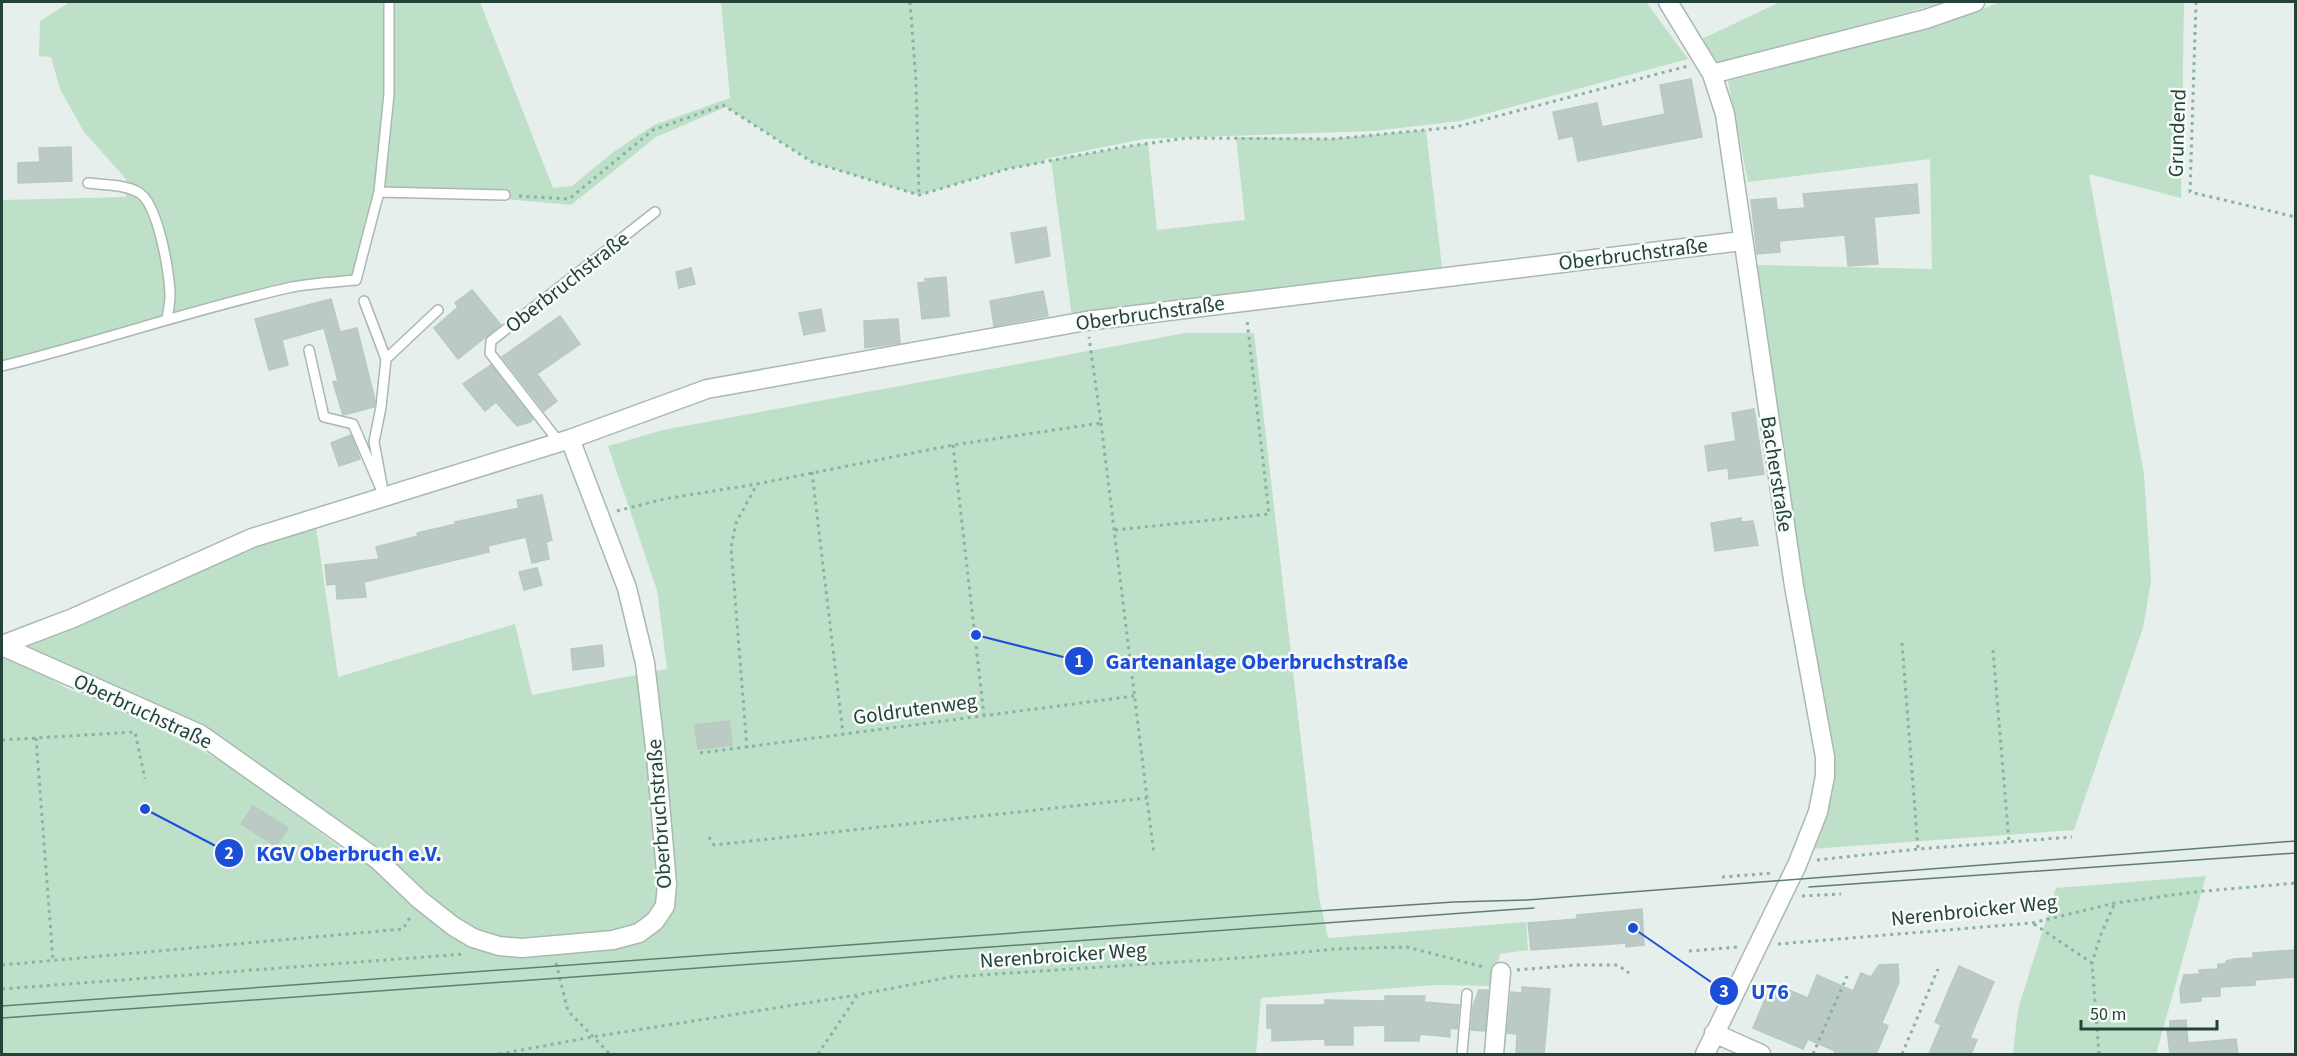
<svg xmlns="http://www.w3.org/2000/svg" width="2297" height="1056" font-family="'Source Sans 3',sans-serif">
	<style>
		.green { fill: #bfe0c8 }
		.building { fill: #bbcac4; stroke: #b8c9c2; stroke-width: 1.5 }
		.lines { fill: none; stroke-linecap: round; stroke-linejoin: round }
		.service-casing { stroke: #a8b8b2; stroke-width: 12 }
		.minor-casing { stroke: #a8b8b2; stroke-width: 21 }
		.path { stroke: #86b3a5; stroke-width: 3; stroke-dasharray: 3 4.5; stroke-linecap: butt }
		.service { stroke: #fff; stroke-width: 9 }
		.minor { stroke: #fff; stroke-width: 18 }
		.tram { stroke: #5f7d75; stroke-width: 1.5 }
		.labels { text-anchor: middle; stroke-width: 5; stroke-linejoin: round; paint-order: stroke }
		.street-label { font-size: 21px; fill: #24423a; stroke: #f7fbf9 }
		.leader { fill: none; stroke: #1d4ed8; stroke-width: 2 }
		.callout-dot { fill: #1d4ed8; stroke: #f7fbf9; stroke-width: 2 }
		.mark-label { font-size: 18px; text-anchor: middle; font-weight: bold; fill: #fff }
		.callout-label { font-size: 22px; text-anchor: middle; font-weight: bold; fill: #1d4ed8; stroke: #f7fbf9; stroke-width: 5; stroke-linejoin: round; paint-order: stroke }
	</style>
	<rect width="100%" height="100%" fill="#e6efeb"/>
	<!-- green -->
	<path class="green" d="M70,2H480L553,188L572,186L612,153L654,125L730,98L721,2H1646L1688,59L1460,121L1374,131L1144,139L1045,159V162L1007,169L919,195L812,162L726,107L656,137L571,205L504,199L382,196L357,283L297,290L2,364V200L126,197V179L84,132L60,89L51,57L39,56L40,21Z
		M1780,2H1944L1719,65L1702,39Z
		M2000,2H2184L2181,198L2089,174L2144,474L2151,580L2143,628L2074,830L1811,849L1828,802L1757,265L1932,269L1930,159L1748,182L1728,81L1944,24Z
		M1426,130L1442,267L1072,318L1051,160L1148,143L1157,230L1245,220L1236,137L1330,139Z
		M1185,333H1254L1319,897L1328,938L1526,922L1528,950L1500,954L1492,986L1436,985L1261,998L1256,1054H2V651L68,689L122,709L226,763L349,854L348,828L207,728L20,647L301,529L316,526L338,677L515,624L532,695L667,669L657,590L608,446L663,430Z
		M2206,876L2156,1054H2013L2018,1009L2056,888Z"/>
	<!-- building -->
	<path class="building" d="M1691,79L1702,137L1578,161L1573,136L1559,139L1553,112L1597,103L1602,127L1665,114L1660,85Z
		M71,147L72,181L18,183V163L40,162L39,148Z
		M1917,184L1919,213L1874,217L1878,264L1848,266L1845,235L1779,241L1780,252L1757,254L1751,200L1776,198L1777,210L1805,208L1803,194Z
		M1046,227L1050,256L1016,263L1011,233Z
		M691,268L695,284L679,288L676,272Z
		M946,277L949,316L922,319L918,283L926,282L925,279Z
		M472,290L501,325L458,359L434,328L458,307L455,303Z
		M1043,291L1048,316L994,326L990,301Z
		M331,299L340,332L357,328L375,400L374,407L343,415L333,382L338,381L324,328L282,340L288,365L269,370L255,319Z
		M821,309L825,331L804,335L799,313Z
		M560,316L580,344L537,374L557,401L544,411L502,357Z
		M898,319L900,343L865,348L864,321Z
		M491,365L533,419L530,422L517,426L496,402L485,411L463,384Z
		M1754,409L1764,474L1729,479L1728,468L1708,471L1705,446L1736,441L1732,413Z
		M351,435L360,459L339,466L331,443Z
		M542,495L552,540L546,542L549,559L532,563L526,537L488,546L489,552L364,582L366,597L337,599L336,584L327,585L325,565L379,559L376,547L418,536L417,533L456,524L455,522L519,508L517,500Z
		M1741,518V522L1753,521L1758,545L1715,551L1711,523Z
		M537,568L542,585L524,590L519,572Z
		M602,645L604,666L573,670L571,649Z
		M729,721L732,745L698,749L695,725Z
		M253,806L288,828L276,846L241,824Z
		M1642,909L1644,945L1626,947V943L1531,950L1528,923L1577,919V915Z
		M2295,950V977L2255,980V985L2220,987V996L2201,997V1001L2181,1003L2180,989L2184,975L2200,974L2199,970L2218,969V964H2226V961L2234,959L2253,958V953Z
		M1898,964L1899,982L1882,1023L1888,1026L1876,1054H1834L1835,1051L1808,1039L1803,1049L1753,1028L1772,983L1808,998L1817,975L1853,991L1861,973L1871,977L1879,965Z
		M1959,966L1994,982L1970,1038L1977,1040L1971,1054H1929L1941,1025L1935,1022Z
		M1522,987L1550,989L1544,1054H1516L1517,1034L1507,1033L1511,992L1522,993Z
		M1479,990H1488L1485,1031L1471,1030L1473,1006Z
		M1385,996H1425L1424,1002L1459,1005L1457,1029L1450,1028V1037L1420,1034L1419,1041H1385V1025L1353,1026V1045H1325V1039L1272,1041V1028H1267V1005H1325V1000L1385,1001Z
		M2186,1020L2188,1043L2236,1039L2238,1054H2170L2167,1030H2170V1021Z"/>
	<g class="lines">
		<!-- service casing -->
		<g class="service-casing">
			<path id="service" d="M88,183C103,185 123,184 138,192C158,202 170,274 170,296C170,304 168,312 167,319
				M379,192L505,195
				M309,350L324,417L353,424L384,496L374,442L381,407L386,359L364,301
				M386,359L438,310
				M2,366C99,342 194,309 292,287C313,283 335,282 356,280L379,192L389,94V2
				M559,442L490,353L491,341L655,212
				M1462,1054L1467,994"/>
		</g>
		<!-- minor casing -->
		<g class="minor-casing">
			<path id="minor" d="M1668,2L1712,74L1725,114L1794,586L1825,757V776L1818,812L1797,865L1705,1054
				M1712,74L1926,19L1975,2
				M2,645L73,618L252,538L570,439L707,389L1086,321L1742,241
				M2,646L200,734L378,860L420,900L453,926L473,938L499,946L522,948L613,940L639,933L655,921L665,906L667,884L656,756L645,663L627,588L570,439
				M1714,1033L1761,1054
				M1494,1054L1501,972"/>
		</g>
		<!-- path -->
		<path class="path" d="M910,2L916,81L919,195
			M2196,2L2190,192L2296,217
			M519,196L569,199L653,130L723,105L812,162L919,195L1007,169L1123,147L1187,138L1333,139L1456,127L1688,66
			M1101,423L1154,855
			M953,445L984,715
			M812,472L843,734
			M617,511L664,499L757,484L953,445L1101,423L1089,337
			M1115,530L1269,514L1247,320
			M1902,643L1918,849
			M1993,650L2009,842
			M36,738L53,960
			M2,740L135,732L145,779
			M747,748L731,547L736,523L757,484
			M700,753L1134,696
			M709,837L714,845L1147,798
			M1817,860L1918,849L2072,837
			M1722,877L1773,873
			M1802,896L1841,894
			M2034,924L2092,963
			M1778,944L2032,923L2115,903L2194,892L2296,883
			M1689,951L1738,947
			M556,963L568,1011L610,1054
			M2,965L403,929L411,916
			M1517,970L1576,965H1618L1629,973
			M2,989L465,954
			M499,1054L592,1037L857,995L951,977L1252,957L1334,949L1407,947L1484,967
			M818,1054L857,996
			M1813,1054L1847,976
			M1902,1054L1938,969
			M2099,1054L2092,963L2101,934L2115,903"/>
		<!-- service -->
		<use href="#service" class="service"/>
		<!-- minor -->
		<use href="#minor" class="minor"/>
		<!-- tram -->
		<path class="tram" d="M1809,887L2296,853
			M2,1006L1318,911L1454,902L1527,900L2296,841
			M2,1018L1534,908"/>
	</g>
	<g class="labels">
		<!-- street labels -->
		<g class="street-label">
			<text transform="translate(2177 133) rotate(-88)" y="7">Grundend</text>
			<text transform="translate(1633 254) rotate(-7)" y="7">Oberbruchstraße</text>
			<text transform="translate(567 282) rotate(-38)" y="7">Oberbruchstraße</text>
			<text transform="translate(1150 313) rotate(-8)" y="7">Oberbruchstraße</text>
			<text transform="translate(1777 474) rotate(81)" y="7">Bacherstraße</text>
			<text transform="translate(915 709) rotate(-8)" y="7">Goldrutenweg</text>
			<text transform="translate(143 711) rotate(25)" y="7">Oberbruchstraße</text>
			<text transform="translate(659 814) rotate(-94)" y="7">Oberbruchstraße</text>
			<text transform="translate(1974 910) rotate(-6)" y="7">Nerenbroicker Weg</text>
			<text transform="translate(1063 955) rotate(-4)" y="7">Nerenbroicker Weg</text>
		</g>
	</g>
	<!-- callouts -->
	<path class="leader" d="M976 635L1079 661M145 809L229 853M1633 928L1724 991"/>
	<g class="callout-dot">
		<circle cx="976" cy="635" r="6"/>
		<circle cx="145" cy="809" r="6"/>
		<circle cx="1633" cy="928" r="6"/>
		<circle cx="1079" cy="661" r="15"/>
		<circle cx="229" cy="853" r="15"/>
		<circle cx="1724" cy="991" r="15"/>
	</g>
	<g class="mark-label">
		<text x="1079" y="667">1</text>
		<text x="229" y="859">2</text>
		<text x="1724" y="997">3</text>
	</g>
	<g class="callout-label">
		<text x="1257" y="669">Gartenanlage Oberbruchstraße</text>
		<text x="349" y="861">KGV Oberbruch e.V.</text>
		<text x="1770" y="999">U76</text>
	</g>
	<!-- border -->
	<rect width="2297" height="1056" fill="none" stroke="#24423a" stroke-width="6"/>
	<!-- scale -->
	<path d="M2081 1020v9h136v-9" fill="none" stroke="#24423a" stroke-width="3"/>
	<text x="2090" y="1020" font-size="18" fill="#24423a" stroke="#f7fbf9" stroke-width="4.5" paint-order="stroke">50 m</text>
</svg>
